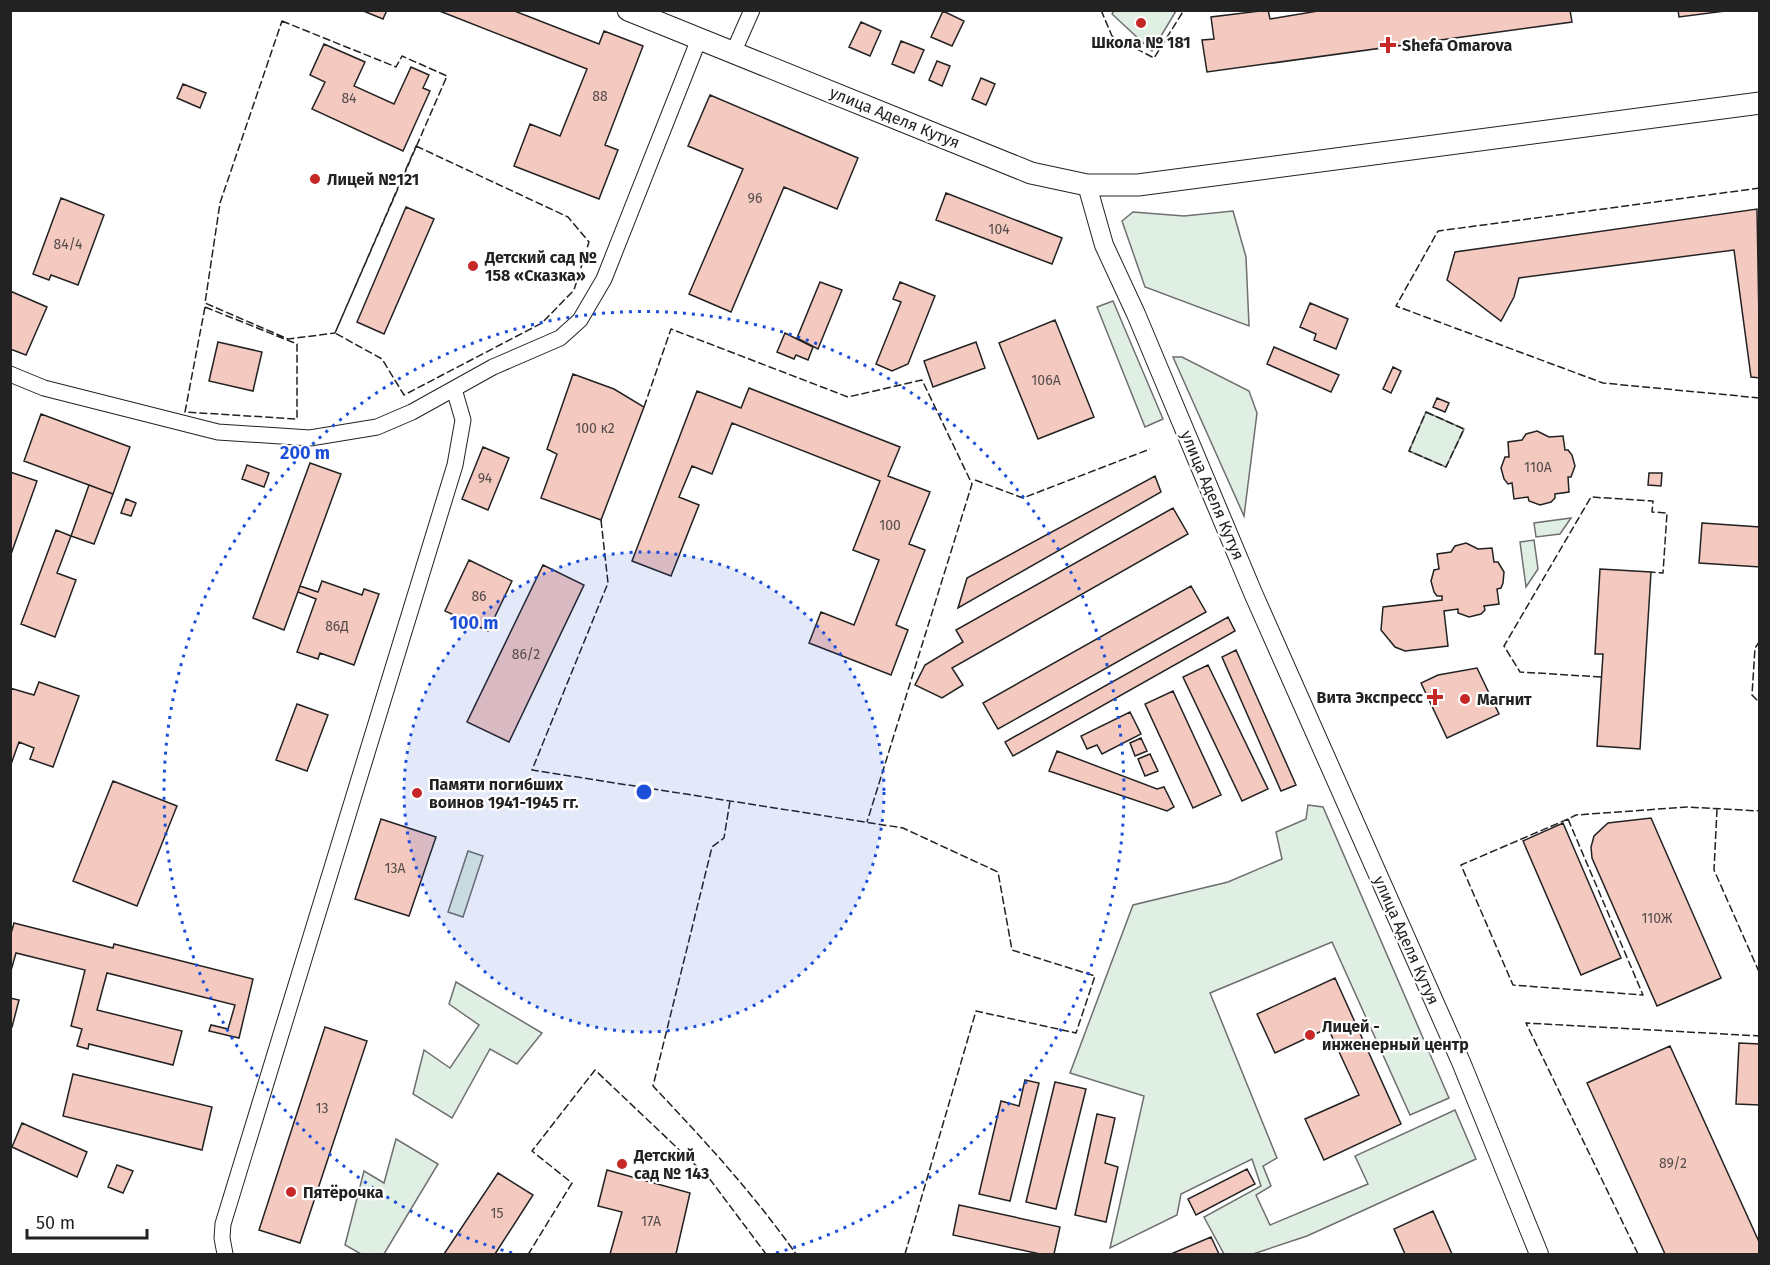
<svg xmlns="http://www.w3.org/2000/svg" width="1770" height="1265" font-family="'Fira Sans',sans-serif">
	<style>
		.green { fill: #e0efe3; stroke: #6f6f6f; stroke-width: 1.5 }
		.building { fill: #f3c9c0; stroke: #222; stroke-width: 1.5 }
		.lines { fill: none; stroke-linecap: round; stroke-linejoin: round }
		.minor-casing { stroke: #222; stroke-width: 17 }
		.tertiary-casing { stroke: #222; stroke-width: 20 }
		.secondary-casing { stroke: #222; stroke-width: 23 }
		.minor { stroke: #fff; stroke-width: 15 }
		.tertiary { stroke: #fff; stroke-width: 18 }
		.secondary { stroke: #fff; stroke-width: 21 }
		.fence { stroke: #222; stroke-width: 1.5; stroke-dasharray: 8 3; stroke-linecap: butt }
		.ring { fill: none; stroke: #1d4ed8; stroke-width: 3; stroke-dasharray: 3 6 }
		.poi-dot { fill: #c62828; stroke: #fff; stroke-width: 2 }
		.labels { text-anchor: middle; stroke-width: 4.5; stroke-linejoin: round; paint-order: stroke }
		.number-label { font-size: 14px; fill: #564c4a }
		.poi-label { font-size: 16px; font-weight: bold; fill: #222; stroke: #fff; text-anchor: start }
		.street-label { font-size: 16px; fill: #222; stroke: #fff }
		.centre { fill: #1d4ed8; stroke: #fff; stroke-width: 3 }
		.ring-label { font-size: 18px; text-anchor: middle; font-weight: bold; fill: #1d4ed8; stroke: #fff; stroke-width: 4.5; stroke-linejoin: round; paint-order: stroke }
	</style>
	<rect width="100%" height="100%" fill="#fff"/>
	<!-- green -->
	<path class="green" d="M1114,11V10L1176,11L1152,51L1112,14Z
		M1233,211L1246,257L1249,326L1145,287L1122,221L1133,212L1184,216Z
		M1113,301L1163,419L1145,427L1097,307Z
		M1173,357H1182L1249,391L1257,413L1244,516Z
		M1426,412L1464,429L1446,467L1409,451Z
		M1571,518L1560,534L1536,537L1534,523Z
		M1534,540L1538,569L1526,587L1520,542Z
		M1308,805L1323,807L1449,1098L1410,1115L1332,942L1210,993L1277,1158L1263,1166L1271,1186L1256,1195L1270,1225L1368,1184L1355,1156L1455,1110L1476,1159L1307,1236L1253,1254H1224L1204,1217L1261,1186L1252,1159L1181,1194L1177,1215L1110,1248L1144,1096L1070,1073L1133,905L1228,882L1282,859L1276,832L1306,819Z
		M468,851L483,856L463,917L448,912Z
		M456,982L542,1033L517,1064L490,1049L452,1118L413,1094L424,1050L450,1068L479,1025L449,1004Z
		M396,1139L438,1164L384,1254H361L345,1245L364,1171L384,1183Z"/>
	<!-- building -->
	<path class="building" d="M361,10H387L383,19Z
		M437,10H512L599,44L604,31L643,46L605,145L618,150L599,199L514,166L530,124L560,136L587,69Z
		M1268,10L1270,19L1324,10H1570L1572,22L1207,72L1202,40L1214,39L1211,17Z
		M1678,10H1733L1679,17Z
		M943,11L964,21L952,46L931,37Z
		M861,22L881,31L870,56L849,47Z
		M901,41L924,50L914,73L892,64Z
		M324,44L365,62L354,86L394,104L411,67L429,75L423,88L430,91L403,151L312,109L325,82L310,75Z
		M937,61L950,66L942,86L929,80Z
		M981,78L995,84L986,105L972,99Z
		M183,84L206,93L200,108L177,98Z
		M710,95L858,158L837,209L784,187L731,312L689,294L743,169L688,146Z
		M946,193L1062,238L1052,264L936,220Z
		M61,198L104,215L78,285L51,275L49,280L33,274Z
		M406,207L434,219L384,334L357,322Z
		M1757,209L1760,378L1751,377L1734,250L1519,278L1514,297L1501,321L1447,280L1455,252Z
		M820,282L842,290L818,349L797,338Z
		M900,282L935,296L908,364L892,371L876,364L901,302L893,299Z
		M10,291L47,307L26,355L10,349Z
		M1310,303L1348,319L1336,349L1314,340L1316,334L1300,327Z
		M1055,320L1094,417L1038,439L999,343Z
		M785,333L813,347L808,360L796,355L794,359L777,352Z
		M218,342L262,352L253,391L209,381Z
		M976,342L985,368L933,387L924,361Z
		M1274,347L1339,375L1331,392L1267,364Z
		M1393,367L1401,371L1391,393L1383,389Z
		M573,374L614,389L644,407L601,520L541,498L557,454L547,449Z
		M749,388L900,447L888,476L930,492L909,544L925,550L896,625L908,630L891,675L809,643L821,612L854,625L879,560L853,550L880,481L732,423L712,474L692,466L679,497L699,505L671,576L632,561L697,391L741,408Z
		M1437,398L1449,403L1445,412L1433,407Z
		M41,414L130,447L113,494L24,461Z
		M1537,431L1549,437L1563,436L1565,450H1568L1572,455L1575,466L1571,477H1568L1569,492L1555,494V498L1551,502L1540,505L1529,501L1528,497L1514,499L1512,483L1508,484L1504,479L1501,468L1505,457H1509L1508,442L1522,440L1526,434Z
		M483,447L509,458L488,510L462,499Z
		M310,463L341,474L284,630L253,618Z
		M247,465L269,473L264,487L242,479Z
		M10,472L37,481L10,557Z
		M1649,473H1662L1661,486L1648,485Z
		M1155,476L1161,492L958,608L967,578Z
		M89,485L113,494L94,544L71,536Z
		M126,499L136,503L131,516L121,513Z
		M1173,508L1188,534L952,668L963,685L942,698L915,685L925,665L963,642L956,630Z
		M1702,523L1760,527V567L1699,563Z
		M56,530L71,536L57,573L76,580L55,637L21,624Z
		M1466,543L1478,549L1492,548L1494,562H1498L1504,572L1503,583L1501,588L1497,589L1499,604L1484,606L1485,610L1481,614L1469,617L1458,613V609L1444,611L1448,646L1405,651L1395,647L1381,630L1383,607L1442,600V596H1437L1434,592L1431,581L1434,570L1439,569L1437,554L1451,552L1455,546Z
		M469,560L512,581L488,631L445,611Z
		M543,565L584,585L509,742L467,722Z
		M1600,569L1651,572L1640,749L1597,746L1603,654H1595Z
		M322,581L362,595L364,589L379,594L354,665L320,653L318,659L297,652L316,599L298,592L300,586L318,592Z
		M1191,586L1206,612L998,729L983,703Z
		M1228,617L1235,631L1013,756L1005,742Z
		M1236,650L1296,785L1281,791L1222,657Z
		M1208,665L1268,789L1242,801L1183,677Z
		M1477,668L1499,714L1447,738L1421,683L1438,675Z
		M39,682L79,696L53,767L30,759L34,748L19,742L10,767V688L34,695Z
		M1173,691L1221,795L1193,808L1145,704Z
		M297,704L328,715L307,771L276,760Z
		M1130,712L1141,734L1102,754L1097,745L1087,749L1081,736Z
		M1141,738L1147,751L1135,756L1130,743Z
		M1057,751L1157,789L1164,787L1174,807L1167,811L1049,771Z
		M1150,754L1158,771L1145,776L1138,759Z
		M113,781L177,806L137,906L73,881Z
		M1651,818L1721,978L1657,1006L1592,858L1591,847L1594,836L1608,823Z
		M381,819L436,837L409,916L355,899Z
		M1563,823L1621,958L1581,975L1523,841Z
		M14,923L113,948L114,944L253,979L239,1038L209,1031L211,1025L228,1029L235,1005L107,973L97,1010L182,1031L173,1065L89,1044L88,1049L77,1046L82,1029L71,1026L85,970L16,953L10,974V937Z
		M1335,978L1401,1124L1324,1160L1305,1119L1359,1095L1328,1028L1275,1053L1257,1014Z
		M10,998L19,1000L12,1027H10Z
		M325,1027L367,1041L300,1243L259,1230Z
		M1739,1043L1760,1044V1105L1736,1104Z
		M1670,1046L1760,1244V1254H1665L1587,1083Z
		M73,1074L212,1107L202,1150L63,1116Z
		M1025,1080L1039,1083L1010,1201L979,1194L1001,1101L1019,1106Z
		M1055,1082L1086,1089L1056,1209L1026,1202Z
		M1097,1114L1115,1118L1105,1163L1118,1167L1106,1222L1075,1215Z
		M22,1123L87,1152L77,1177L12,1147Z
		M117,1165L133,1171L123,1193L108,1187Z
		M1247,1169L1255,1184L1196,1215L1188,1199Z
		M607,1170L690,1193L676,1254H610L622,1212L598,1206Z
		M498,1173L533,1195L495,1254H444Z
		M959,1205L1060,1227L1054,1254H1040L953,1235Z
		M1433,1211L1452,1254H1405L1394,1229Z
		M1211,1237L1219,1254H1171Z"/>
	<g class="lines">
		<!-- minor casing -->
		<g class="minor-casing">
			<path id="minor" d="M733,53L752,10
				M10,374L44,388L218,432L310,438L377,427L412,412L493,367L560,338L580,320L604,279L699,39
				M225,1254L222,1238L223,1224L455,465L463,420L454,389"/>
		</g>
		<!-- tertiary casing -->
		<g class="tertiary-casing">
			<path id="tertiary" d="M1087,185L1104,245L1136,314L1253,593L1461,1062L1539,1254"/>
		</g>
		<!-- secondary casing -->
		<g class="secondary-casing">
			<path id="secondary" d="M628,10L1031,173L1087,185H1138L1760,103"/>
		</g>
		<!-- minor -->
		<use href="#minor" class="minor"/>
		<!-- tertiary -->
		<use href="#tertiary" class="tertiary"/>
		<!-- secondary -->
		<use href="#secondary" class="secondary"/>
		<!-- fence -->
		<path class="fence" d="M1101,10L1112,36L1154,58L1184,10
			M282,21L396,67L402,56L447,76L335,333L288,339L205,303L220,203Z
			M416,146L568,217L589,242L574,290L542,323L404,395L382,359L335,333Z
			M1760,188L1438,231L1396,306L1603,383L1760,398
			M205,307L297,344V419L185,412Z
			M644,407L671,329L848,397L922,380L972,484L867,822
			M1426,412L1464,429L1446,467L1409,451Z
			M975,480L1023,498L1150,449
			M601,520L608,583L532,770L903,828L998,872L1012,950L1095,976L1076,1033L976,1011L905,1254
			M1760,641L1755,648L1752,695L1760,703
			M1601,677L1520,672L1504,646L1591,497L1653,501L1652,512L1667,513L1663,573L1651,572
			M730,801L724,838L712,847L653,1086C704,1140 753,1193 796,1254
			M1717,809L1714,870L1760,974
			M1568,819L1643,995L1513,985L1461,865L1568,819L1576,815L1687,807L1760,811
			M531,1254L529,1253L572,1183L532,1151L595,1070L709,1178L766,1254
			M1638,1254L1526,1023L1760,1036"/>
	</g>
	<!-- distance rings -->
	<circle cx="644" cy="792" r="240" fill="#1d4ed8" fill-opacity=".12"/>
	<g class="ring">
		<circle cx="644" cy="792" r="240"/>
		<path d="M512 1253A480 480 0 1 1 776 1253"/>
	</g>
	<!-- markers -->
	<g class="poi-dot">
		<circle cx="1141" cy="23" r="6"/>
		<path d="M1385 36h6v6h6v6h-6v6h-6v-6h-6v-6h6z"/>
		<circle cx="315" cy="179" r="6"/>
		<circle cx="473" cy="266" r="6"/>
		<path d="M1432 688h6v6h6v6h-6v6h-6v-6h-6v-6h6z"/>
		<circle cx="1465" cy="699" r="6"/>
		<circle cx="417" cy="793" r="6"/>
		<circle cx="1310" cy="1035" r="6"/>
		<circle cx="622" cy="1164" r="6"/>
		<circle cx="291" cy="1192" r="6"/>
	</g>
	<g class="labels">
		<!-- number labels -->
		<g class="number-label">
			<text x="600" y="101">88</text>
			<text x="349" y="103">84</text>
			<text x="755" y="203">96</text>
			<text x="999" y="234">104</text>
			<text x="68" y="249">84/4</text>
			<text x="1046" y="385">106А</text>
			<text x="595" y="433">100 к2</text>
			<text x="1538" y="472">110А</text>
			<text x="485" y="483">94</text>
			<text x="890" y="530">100</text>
			<text x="479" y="601">86</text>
			<text x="337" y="631">86Д</text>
			<text x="526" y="659">86/2</text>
			<text x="395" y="873">13А</text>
			<text x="1657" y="923">110Ж</text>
			<text x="322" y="1113">13</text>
			<text x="1673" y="1168">89/2</text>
			<text x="497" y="1218">15</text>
			<text x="651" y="1226">17А</text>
		</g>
		<!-- poi labels -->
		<g class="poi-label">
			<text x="1141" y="48" text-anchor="middle">Школа № 181</text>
			<text x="1402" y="51">Shefa Omarova</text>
			<text x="327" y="185">Лицей №121</text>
			<text x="485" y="263">Детский сад №<tspan x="485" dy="18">158 «Сказка»</tspan></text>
			<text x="1423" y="703" text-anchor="end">Вита Экспресс</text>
			<text x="1477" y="705">Магнит</text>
			<text x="429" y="790">Памяти погибших<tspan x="429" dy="18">воинов 1941-1945 гг.</tspan></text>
			<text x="1322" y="1032">Лицей -<tspan x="1322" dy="18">инженерный центр</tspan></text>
			<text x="634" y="1161">Детский<tspan x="634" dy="18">сад № 143</tspan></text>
			<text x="303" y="1198">Пятёрочка</text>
		</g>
		<!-- street labels -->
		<g class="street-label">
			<text transform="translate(895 117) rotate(22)" y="6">улица Аделя Кутуя</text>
			<text transform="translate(1213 495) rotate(67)" y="6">улица Аделя Кутуя</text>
			<text transform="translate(1407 940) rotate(66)" y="6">улица Аделя Кутуя</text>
		</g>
	</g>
	<circle cx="644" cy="792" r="9" class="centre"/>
	<g class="ring-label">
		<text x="305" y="459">200 m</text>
		<text x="474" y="629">100 m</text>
	</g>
	<!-- border -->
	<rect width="1770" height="1265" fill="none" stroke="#222222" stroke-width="24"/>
	<!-- scale -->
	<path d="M27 1229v9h120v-9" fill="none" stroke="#222222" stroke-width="3"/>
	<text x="36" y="1229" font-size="18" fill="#222222" stroke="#ffffff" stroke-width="4.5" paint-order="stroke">50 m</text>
</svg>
